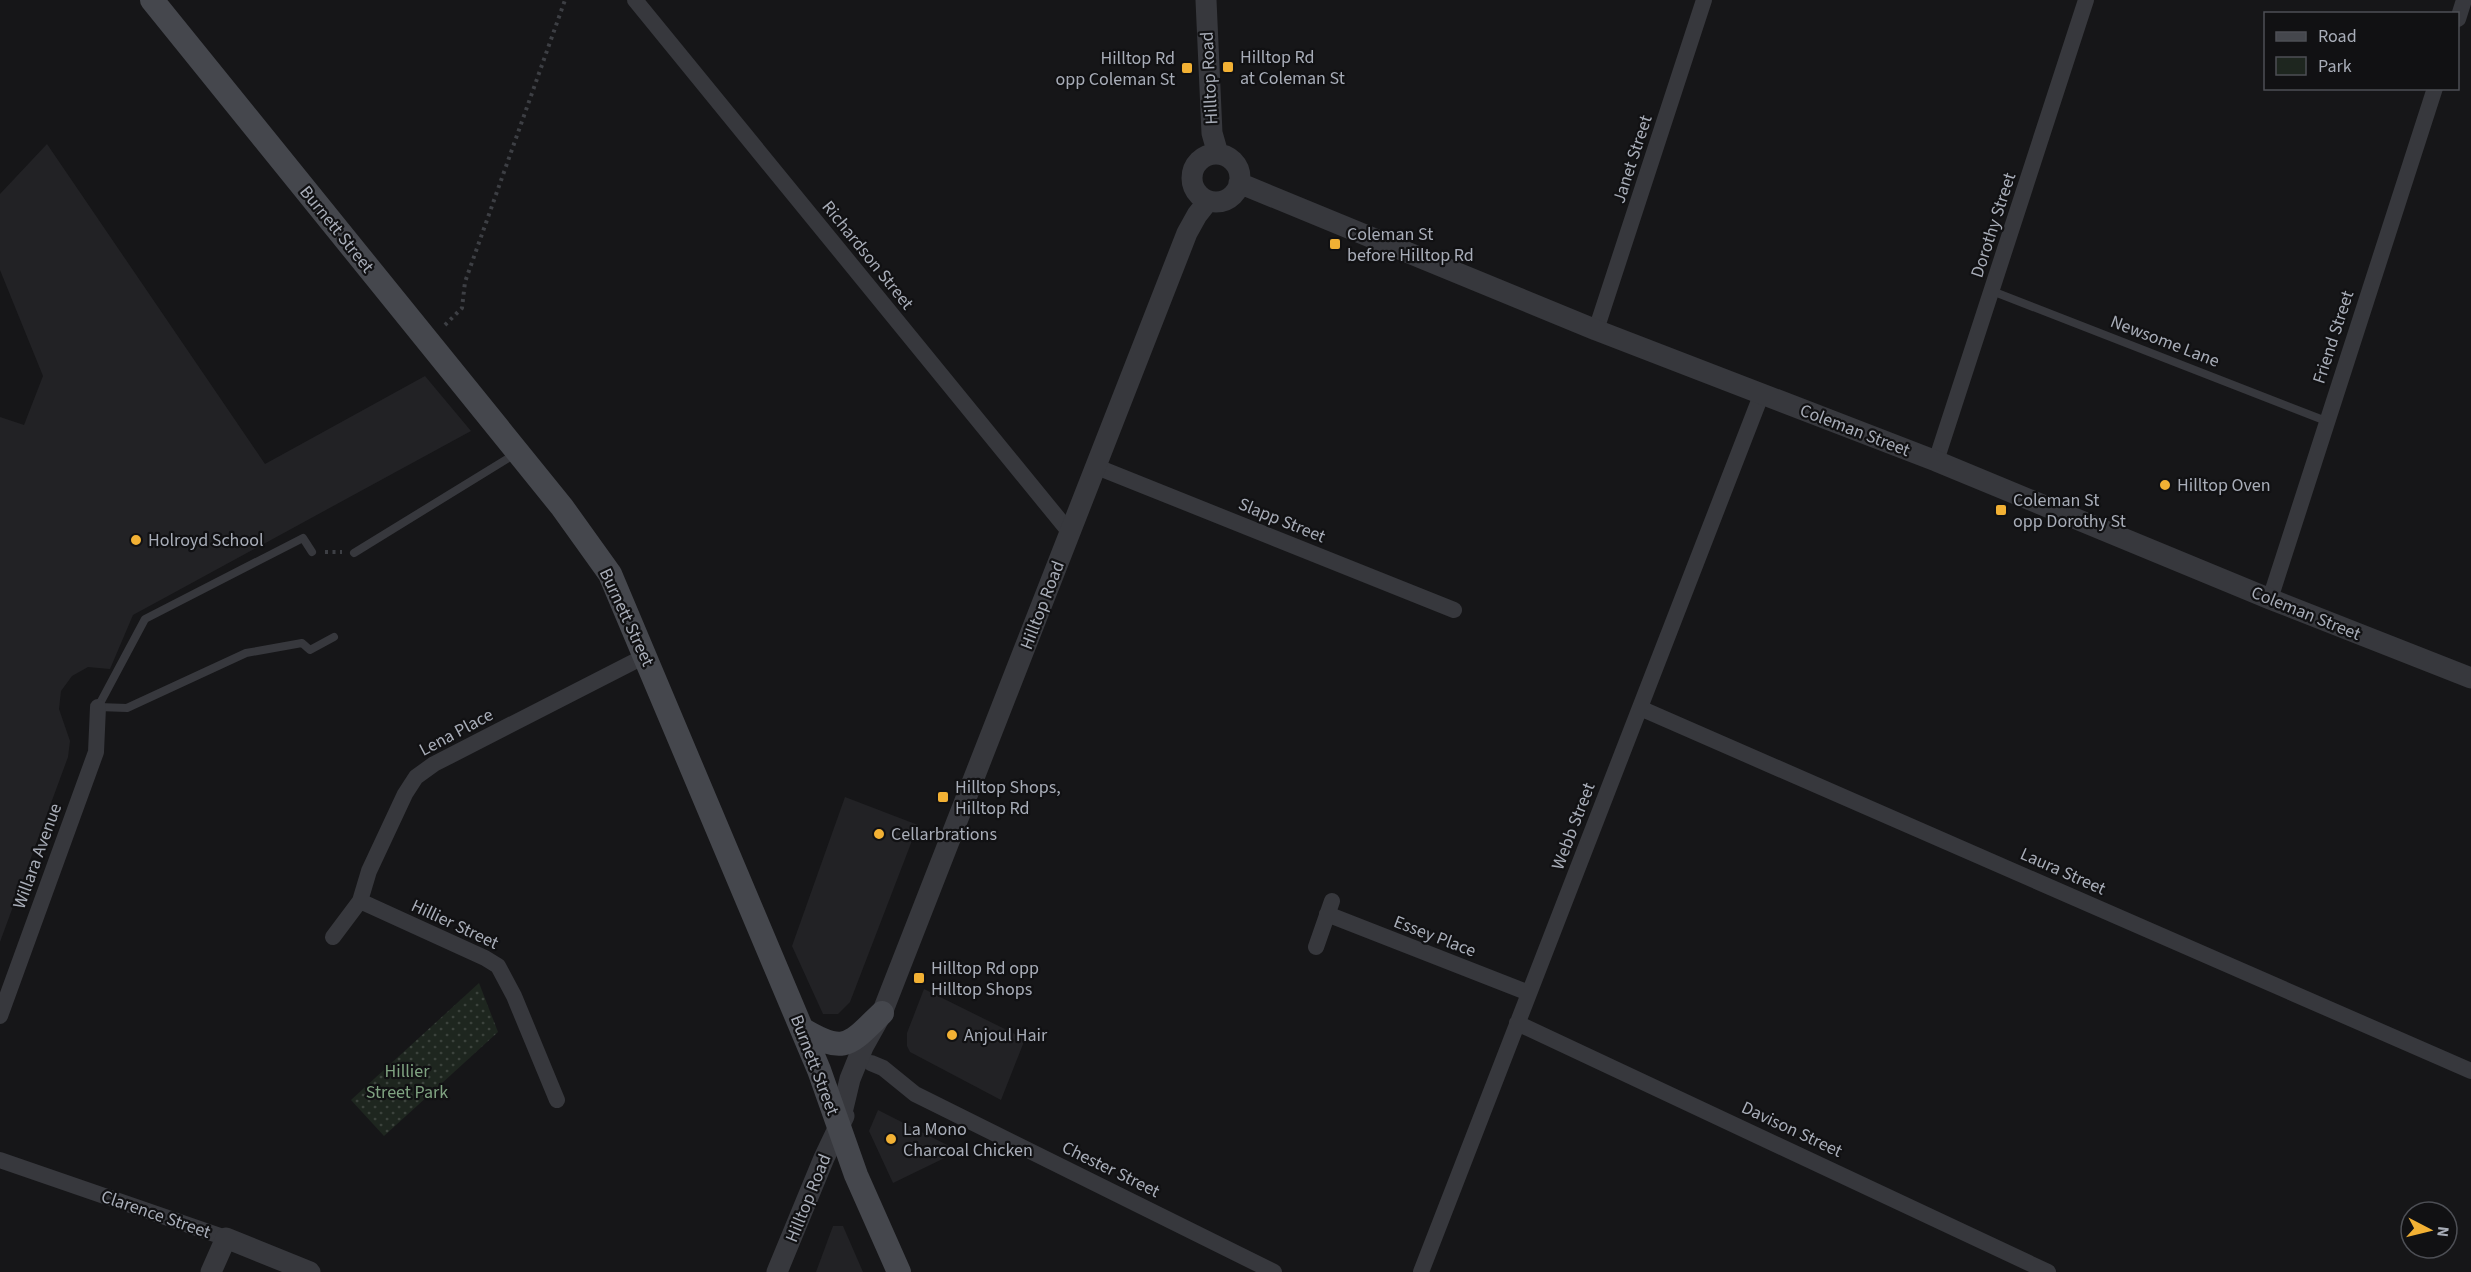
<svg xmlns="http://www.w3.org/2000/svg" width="2471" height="1272" font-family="'Source Sans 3',sans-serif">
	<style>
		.built { fill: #222225 }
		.green { fill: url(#green-dots) }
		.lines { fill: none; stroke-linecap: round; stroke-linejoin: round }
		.path { stroke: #3d3f44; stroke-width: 4; stroke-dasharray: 3 4.5; stroke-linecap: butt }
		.service { stroke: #37383d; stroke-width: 8 }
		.minor { stroke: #37383d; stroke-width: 16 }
		.tertiary { stroke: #37383d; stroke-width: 21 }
		.secondary { stroke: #45474d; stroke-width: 24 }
		.poi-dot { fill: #f2b134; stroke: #111113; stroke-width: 2 }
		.labels { text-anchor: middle; stroke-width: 4.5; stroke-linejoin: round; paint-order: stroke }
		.poi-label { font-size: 18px; fill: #a8adb8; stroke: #111113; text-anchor: start }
		.street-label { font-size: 18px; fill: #a8adb8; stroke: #111113 }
		.park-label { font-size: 18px; fill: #7fa381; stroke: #111113 }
	</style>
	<defs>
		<pattern id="green-dots" width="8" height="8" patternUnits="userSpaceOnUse" patternTransform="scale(1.5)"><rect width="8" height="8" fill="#1e261f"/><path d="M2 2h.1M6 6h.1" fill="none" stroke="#3c433d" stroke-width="1.8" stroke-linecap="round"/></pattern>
	</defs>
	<rect width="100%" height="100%" fill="#161618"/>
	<!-- built -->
	<path class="built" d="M47,144L265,464L425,376L471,431L133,615L110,669L88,667L72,676L61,691L59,709L70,741L68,757L0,942V417L24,425L43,376L0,270V194Z
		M845,797L918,825L850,1002L838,1014H823L792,946Z
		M924,989L1025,1039L1001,1100L910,1052L907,1046V1033Z
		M878,1110L959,1151L893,1183L869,1131Z
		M833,1226H843L863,1272H816Z"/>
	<!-- green -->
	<path class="green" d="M479,983L498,1032L384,1136L351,1100Z"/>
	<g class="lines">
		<!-- path -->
		<path class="path" d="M445,325L462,308L465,282L565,0
			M325,552H342"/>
		<!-- service -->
		<path class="service" d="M1992,291L2326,421
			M312,552L303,538L145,619L98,707L127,708L246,653L302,643L310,650L334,637
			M354,553L515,454"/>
		<!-- minor -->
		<path class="minor" d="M635,0L1071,534
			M2458,19L2464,0
			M1596,330L1704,0
			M1936,461L2086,0
			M1097,467L1454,610
			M2270,599L2435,88
			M1640,708L2471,1071
			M360,901L485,958L498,966L514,996L557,1100
			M1327,914L1529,993
			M333,937L360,901L369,871L405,794L416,777L434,764L645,656
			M1316,947L1332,901
			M0,1016L96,752L98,707
			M1517,1023L2048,1272
			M871,1063L883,1068L915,1094L1274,1272
			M0,1160L226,1238
			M1421,1272L1762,393"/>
		<!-- tertiary -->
		<path class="tertiary" d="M1206,0L1212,133L1218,154
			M1192 178a24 24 0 1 1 48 0a24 24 0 1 1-48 0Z
			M1239,183L1596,330L1936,461L2270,599L2471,678
			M839,1125L850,1079L863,1047L882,1013L1187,233L1197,215L1208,201
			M211,1272L226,1238L310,1272
			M777,1272L824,1158L844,1116"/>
		<!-- secondary -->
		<path class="secondary" d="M152,0L562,507L610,574L819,1070L856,1175L899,1272
			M802,1029C845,1055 849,1045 882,1013"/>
	</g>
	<!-- markers -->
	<g class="poi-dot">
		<rect x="1222" y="61" width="12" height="12" rx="3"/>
		<rect x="1181" y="62" width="12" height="12" rx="3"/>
		<rect x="1329" y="238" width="12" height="12" rx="3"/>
		<circle cx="2165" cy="485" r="6"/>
		<rect x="1995" y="504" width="12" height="12" rx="3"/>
		<circle cx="136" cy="540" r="6"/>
		<rect x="937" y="791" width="12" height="12" rx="3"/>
		<circle cx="879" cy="834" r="6"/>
		<rect x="913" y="972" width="12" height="12" rx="3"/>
		<circle cx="952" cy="1035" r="6"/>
		<circle cx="891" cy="1139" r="6"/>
	</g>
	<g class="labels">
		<!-- poi labels -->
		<g class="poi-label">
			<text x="1240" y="63">Hilltop Rd<tspan x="1240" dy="21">at Coleman St</tspan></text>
			<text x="1175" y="64" text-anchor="end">Hilltop Rd<tspan x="1175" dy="21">opp Coleman St</tspan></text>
			<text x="1347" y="240">Coleman St<tspan x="1347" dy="21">before Hilltop Rd</tspan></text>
			<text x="2177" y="491">Hilltop Oven</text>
			<text x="2013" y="506">Coleman St<tspan x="2013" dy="21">opp Dorothy St</tspan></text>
			<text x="148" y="546">Holroyd School</text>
			<text x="955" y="793">Hilltop Shops,<tspan x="955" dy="21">Hilltop Rd</tspan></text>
			<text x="891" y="840">Cellarbrations</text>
			<text x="931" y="974">Hilltop Rd opp<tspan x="931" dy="21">Hilltop Shops</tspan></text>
			<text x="964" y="1041">Anjoul Hair</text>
			<text x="903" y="1135">La Mono<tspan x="903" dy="21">Charcoal Chicken</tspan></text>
		</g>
		<!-- street labels -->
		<g class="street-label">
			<text transform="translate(1209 78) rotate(-93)" y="6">Hilltop Road</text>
			<text transform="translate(1632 159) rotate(-72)" y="6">Janet Street</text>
			<text transform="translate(1993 225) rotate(-72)" y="6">Dorothy Street</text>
			<text transform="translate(337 229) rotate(51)" y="6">Burnett Street</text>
			<text transform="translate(868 255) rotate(51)" y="6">Richardson Street</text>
			<text transform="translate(2333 337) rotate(-72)" y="6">Friend Street</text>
			<text transform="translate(2165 341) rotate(21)" y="6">Newsome Lane</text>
			<text transform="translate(1855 430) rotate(21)" y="6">Coleman Street</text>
			<text transform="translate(1282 520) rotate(22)" y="6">Slapp Street</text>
			<text transform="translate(1042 605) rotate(-69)" y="6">Hilltop Road</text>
			<text transform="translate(2306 613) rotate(22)" y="6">Coleman Street</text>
			<text transform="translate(627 617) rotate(65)" y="6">Burnett Street</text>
			<text transform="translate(456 732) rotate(-28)" y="6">Lena Place</text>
			<text transform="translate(1573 826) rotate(-69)" y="6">Webb Street</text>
			<text transform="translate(37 856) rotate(-70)" y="6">Willara Avenue</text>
			<text transform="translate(2063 871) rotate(24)" y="6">Laura Street</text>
			<text transform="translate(455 924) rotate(25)" y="6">Hillier Street</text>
			<text transform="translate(1435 936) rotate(21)" y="6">Essey Place</text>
			<text transform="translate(815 1065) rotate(69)" y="6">Burnett Street</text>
			<text transform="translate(1792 1129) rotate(25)" y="6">Davison Street</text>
			<text transform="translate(1111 1169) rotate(26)" y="6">Chester Street</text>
			<text transform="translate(808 1198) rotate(-68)" y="6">Hilltop Road</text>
			<text transform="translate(156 1214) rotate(19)" y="6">Clarence Street</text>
		</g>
		<!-- park labels -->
		<g class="park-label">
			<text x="407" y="1077">Hillier<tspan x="407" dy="21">Street Park</tspan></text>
		</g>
	</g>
	<!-- legend -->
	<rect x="2264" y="12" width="195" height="78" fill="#111113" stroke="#4d4f55" stroke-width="1.5"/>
	<rect x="2276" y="32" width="30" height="9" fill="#45474d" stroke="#4d4f55" stroke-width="1.5"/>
	<text x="2318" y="42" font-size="18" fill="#a8adb8">Road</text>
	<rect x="2276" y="57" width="30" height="18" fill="#1e261f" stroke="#4d4f55" stroke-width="1.5"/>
	<text x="2318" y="72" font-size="18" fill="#a8adb8">Park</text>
	<!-- north arrow -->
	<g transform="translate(2429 1230) rotate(97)"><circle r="28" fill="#111113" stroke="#4d4f55" stroke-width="1.5"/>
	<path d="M0-4.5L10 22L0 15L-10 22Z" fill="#f2b134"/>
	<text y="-9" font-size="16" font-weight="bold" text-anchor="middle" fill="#a8adb8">N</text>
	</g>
</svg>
